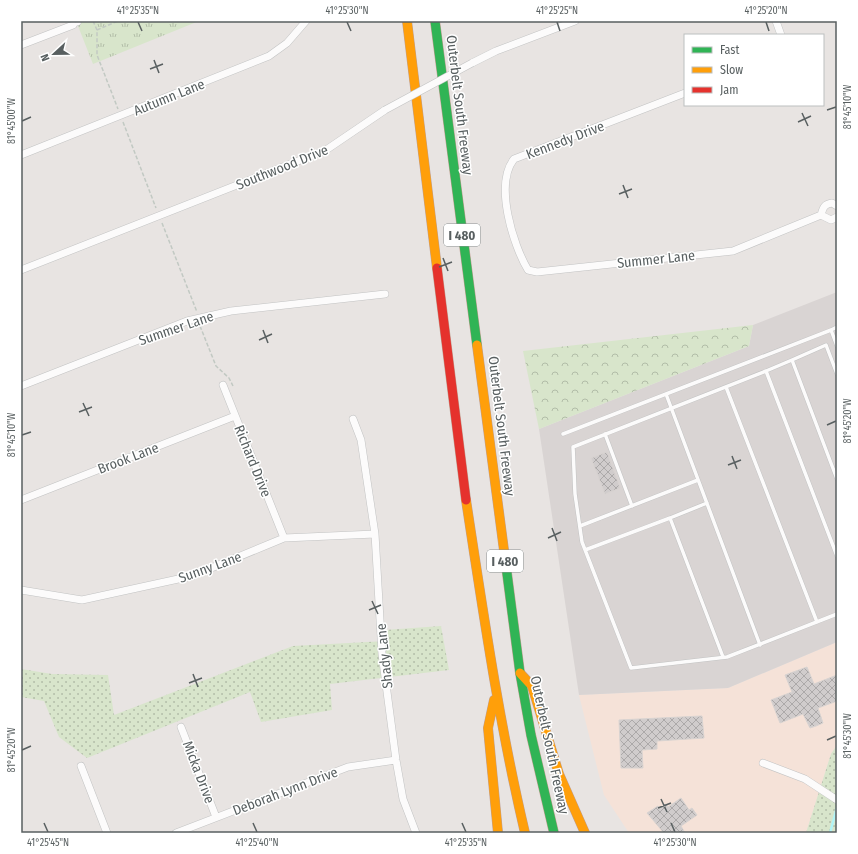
<svg xmlns="http://www.w3.org/2000/svg" width="858" height="854" font-family="'Fira Sans Condensed',sans-serif">
	<style>
		.commercial { fill: #f5e2d8 }
		.industrial { fill: #d9d4d3 }
		.grass { fill: url(#grass-dots) }
		.forest { fill: url(#forest-crowns) }
		.park { fill: url(#park-tufts) }
		.lines { fill: none; stroke-linecap: round; stroke-linejoin: round }
		.stream { stroke: #b2f4f6; stroke-width: 2.5 }
		.building { fill: url(#building-cross-hatch); stroke: #d8d3d1 }
		.lane-casing { stroke: #c2c3c3; stroke-width: 4.5 }
		.street-casing { stroke: #c2c3c3; stroke-width: 8 }
		.fast-casing { stroke: #bf9e90; stroke-width: 10 }
		.slow-casing { stroke: #bf9e90; stroke-width: 10 }
		.jam-casing { stroke: #bf9e90; stroke-width: 10 }
		.path { stroke: #c2c9c3; stroke-width: 1.5; stroke-dasharray: 4 2; stroke-linecap: butt }
		.lane { stroke: #fcfbfb; stroke-width: 3.5 }
		.street { stroke: #fcfbfb; stroke-width: 7 }
		.fast { stroke: #30b455; stroke-width: 9 }
		.slow { stroke: #ff9f0a; stroke-width: 9 }
		.jam { stroke: #e5322d; stroke-width: 9 }
		.street-bridge-casing { stroke: #c2c3c3; stroke-width: 8; stroke-linecap: butt }
		.street-bridge { stroke: #fcfbfb; stroke-width: 7 }
		.ticks { fill: none; stroke: #585f60; stroke-width: 1.5 }
		.labels { text-anchor: middle; stroke-width: 3; stroke-linejoin: round; paint-order: stroke }
		.shield { fill: #fff; stroke: #8a8f90; stroke-width: 1 }
		.shield-label { font-size: 13px; font-weight: bold; fill: #585f60 }
		.street-label { font-size: 14px; fill: #585f60; stroke: #fff }
		.neatline { fill: none; stroke: #585f60; stroke-width: 1.5 }
		.ticks-label { font-size: 10px; text-anchor: middle; fill: #585f60 }
	</style>
	<defs>
		<pattern id="grass-dots" width="8" height="8" patternUnits="userSpaceOnUse"><rect width="8" height="8" fill="#d8e5cb"/><path d="M2 2h.1M6 6h.1" fill="none" stroke="#b2bda8" stroke-width="1.8" stroke-linecap="round"/></pattern>
		<pattern id="forest-crowns" width="20" height="18" patternUnits="userSpaceOnUse"><rect width="20" height="18" fill="#d8e5cb"/><path d="M2 6a3 3 0 1 1 6 0M12 15a3 3 0 1 1 6 0" fill="none" stroke="#b2bda8"/></pattern>
		<pattern id="park-tufts" width="24" height="20" patternUnits="userSpaceOnUse"><rect width="24" height="20" fill="#d8e5cb"/><path d="M3 7l-1-3M5 7V3M7 7l1-3M15 17l-1-3M17 17v-4M19 17l1-3" fill="none" stroke="#b2bda8"/></pattern>
		<pattern id="building-cross-hatch" width="8" height="8" patternUnits="userSpaceOnUse"><rect width="8" height="8" fill="#d0cccc"/><path d="M0 0l8 8M0 8l8-8" fill="none" stroke="#aca9a9"/></pattern>
	</defs>
	<rect width="100%" height="100%" fill="#e8e4e2"/>
	<!-- commercial -->
	<path class="commercial" d="M837,642V745L831,754L806,833H629L604,795L579,695L728,688Z"/>
	<!-- industrial -->
	<path class="industrial" d="M837,292V642L728,688L579,695L539,429L749,346L753,325Z"/>
	<!-- grass -->
	<path class="grass" d="M441,626L449,670L330,684L332,710L261,722L250,692L87,758L59,737L44,701L21,697V669L52,674L108,675L114,715L293,646L386,641L385,630Z
		M837,745V833H806L831,754Z"/>
	<!-- forest -->
	<path class="forest" d="M753,325L749,346L539,429L523,351Z"/>
	<!-- park -->
	<path class="park" d="M76,21H199L93,64Z"/>
	<g class="lines">
		<!-- stream -->
		<path class="stream" d="M830,833L837,807"/>
	</g>
	<!-- building -->
	<path class="building" d="M607,452L620,488L605,494L591,458Z
		M807,667L814,684L837,675V701L818,708L823,723L816,726L810,728L803,714L780,723L771,700L792,692L785,675Z
		M702,716L704,738L657,741V749L642,750L643,768H621L619,720Z
		M681,798L689,810L692,808L697,815L681,826L685,833H664L647,813L658,806L660,808L666,804L668,807Z"/>
	<g class="lines">
		<!-- lane casing -->
		<g class="lane-casing">
			<path id="lane" d="M73,25L79,23
				M837,327L831,330L837,346
				M792,360L826,345L837,374
				M766,371L792,360L837,479
				M726,387L817,622
				M666,394L760,645
				M563,434L831,330
				M605,434L632,506
				M670,518L707,503
				M580,526L698,480
				M585,550L670,518L723,657
				M837,556L766,371L573,447L575,494L582,542L631,668L727,657L837,614"/>
		</g>
		<!-- street casing -->
		<g class="street-casing">
			<path id="street" d="M776,21L781,35
				M21,45L73,25
				M472,63L496,51L575,21
				M685,93L514,159C494,184 513,245 528,270L537,272L733,251L821,215C823,208 824,204 832,203L837,206
				M21,155L269,56L287,43L306,21
				M821,215L831,220L837,217
				M21,270L326,150L385,110
				M223,385L284,538
				M21,386L187,321L231,311L385,294
				M353,419L361,440L375,534L382,654L396,760L403,799L416,833
				M21,500L235,416
				M21,590L82,600L192,576L284,538L375,534
				M181,727L216,817
				M763,763L805,779L837,800
				M81,766L107,833
				M176,833L348,767L396,760"/>
		</g>
		<!-- fast casing -->
		<g class="fast-casing">
			<path id="fast" d="M435,21L477,345
				M505,558L520,673L531,735L554,833"/>
		</g>
		<!-- slow casing -->
		<g class="slow-casing">
			<path id="slow" d="M407,21L437,268
				M477,345L505,558
				M466,500C483,611 499,723 525,833
				M520,673L532,686L559,774L585,833
				M494,700L488,728L498,833"/>
		</g>
		<!-- jam casing -->
		<g class="jam-casing">
			<path id="jam" d="M437,268L466,500"/>
		</g>
		<!-- path -->
		<path class="path" d="M93,21L97,30V55L118,109
			M97,30L118,21
			M123,122L156,208
			M162,223L197,312
			M200,326L216,366L229,378L233,386"/>
		<!-- lane -->
		<use href="#lane" class="lane"/>
		<!-- street -->
		<use href="#street" class="street"/>
		<!-- fast -->
		<use href="#fast" class="fast"/>
		<!-- slow -->
		<use href="#slow" class="slow"/>
		<!-- jam -->
		<use href="#jam" class="jam"/>
		<!-- street-bridge casing -->
		<g class="street-bridge-casing">
			<path id="street-bridge" d="M385,110L472,63"/>
		</g>
		<!-- street-bridge -->
		<use href="#street-bridge" class="street-bridge"/>
	</g>
	<!-- ticks -->
	<path class="ticks" d="M138,22L142,31M347,22L351,31M557,22L560,31M766,22L769,31M154,60L159,73M150,69L163,64M827,110L836,107M802,113L808,126M22,121L31,117M798,122L811,116M623,185L628,198M619,194L632,189M443,258L448,271M439,267L452,262M263,330L268,343M259,340L272,334M83,403L89,416M79,412L92,407M827,425L836,421M22,435L31,432M732,456L737,469M728,465L741,460M552,528L557,541M548,538L561,532M372,601L378,614M369,610L381,605M193,674L198,687M189,683L202,678M827,740L836,736M22,750L31,746M661,799L667,812M658,808L671,803M44,823L48,832M253,823L257,832M462,823L466,832M671,823L675,832"/>
	<g class="labels">
		<!-- shield labels -->
		<g class="shield">
			<rect x="444" y="224" width="36" height="22" rx="3"/>
			<rect x="487" y="550" width="36" height="22" rx="3"/>
		</g>
		<g class="shield-label">
			<text x="462" y="240">I 480</text>
			<text x="505" y="566">I 480</text>
		</g>
		<!-- street labels -->
		<g class="street-label">
			<text transform="translate(169 97) rotate(-22)" y="5">Autumn Lane</text>
			<text transform="translate(460 105) rotate(83)" y="5">Outerbelt South Freeway</text>
			<text transform="translate(565 140) rotate(-21)" y="5">Kennedy Drive</text>
			<text transform="translate(282 167) rotate(-22)" y="5">Southwood Drive</text>
			<text transform="translate(656 259) rotate(-6)" y="5">Summer Lane</text>
			<text transform="translate(176 328) rotate(-19)" y="5">Summer Lane</text>
			<text transform="translate(502 426) rotate(83)" y="5">Outerbelt South Freeway</text>
			<text transform="translate(128 458) rotate(-21)" y="5">Brook Lane</text>
			<text transform="translate(253 461) rotate(68)" y="5">Richard Drive</text>
			<text transform="translate(210 567) rotate(-20)" y="5">Sunny Lane</text>
			<text transform="translate(384 656) rotate(-96)" y="5">Shady Lane</text>
			<text transform="translate(550 745) rotate(78)" y="5">Outerbelt South Freeway</text>
			<text transform="translate(199 772) rotate(69)" y="5">Micka Drive</text>
			<text transform="translate(285 791) rotate(-21)" y="5">Deborah Lynn Drive</text>
		</g>
	</g>
	<!-- border -->
	<rect width="858" height="854" fill="none" stroke="#ffffff" stroke-width="44"/>
	<!-- legend -->
	<rect x="684" y="34" width="140" height="72" fill="#ffffff" stroke="#bcbfbf"/>
	<rect x="692" y="47" width="20" height="6" fill="#30b455" stroke="#bcbfbf"/>
	<text x="720" y="54" font-size="12" fill="#585f60">Fast</text>
	<rect x="692" y="67" width="20" height="6" fill="#ff9f0a" stroke="#bcbfbf"/>
	<text x="720" y="74" font-size="12" fill="#585f60">Slow</text>
	<rect x="692" y="87" width="20" height="6" fill="#e5322d" stroke="#bcbfbf"/>
	<text x="720" y="94" font-size="12" fill="#585f60">Jam</text>
	<!-- north arrow -->
	<g transform="translate(54 54) rotate(248)" stroke="#ffffff" stroke-width="3" paint-order="stroke">
	<path d="M0-3L7 15L0 10L-7 15Z" fill="#585f60"/>
	<text y="-6" font-size="11" font-weight="bold" text-anchor="middle" fill="#585f60">N</text>
	</g>
	<rect x="22" y="22" width="814" height="810" class="neatline"/>
	<g class="ticks-label">
		<text x="138" y="14">41°25'35"N</text>
		<text x="347" y="14">41°25'30"N</text>
		<text x="557" y="14">41°25'25"N</text>
		<text x="766" y="14">41°25'20"N</text>
		<text transform="translate(847 107) rotate(-90)" y="4">81°45'10"W</text>
		<text transform="translate(11 121) rotate(-90)" y="4">81°45'00"W</text>
		<text transform="translate(847 421) rotate(-90)" y="4">81°45'20"W</text>
		<text transform="translate(11 435) rotate(-90)" y="4">81°45'10"W</text>
		<text transform="translate(847 736) rotate(-90)" y="4">81°45'30"W</text>
		<text transform="translate(11 750) rotate(-90)" y="4">81°45'20"W</text>
		<text x="48" y="846">41°25'45"N</text>
		<text x="257" y="846">41°25'40"N</text>
		<text x="466" y="846">41°25'35"N</text>
		<text x="675" y="846">41°25'30"N</text>
	</g>
</svg>
